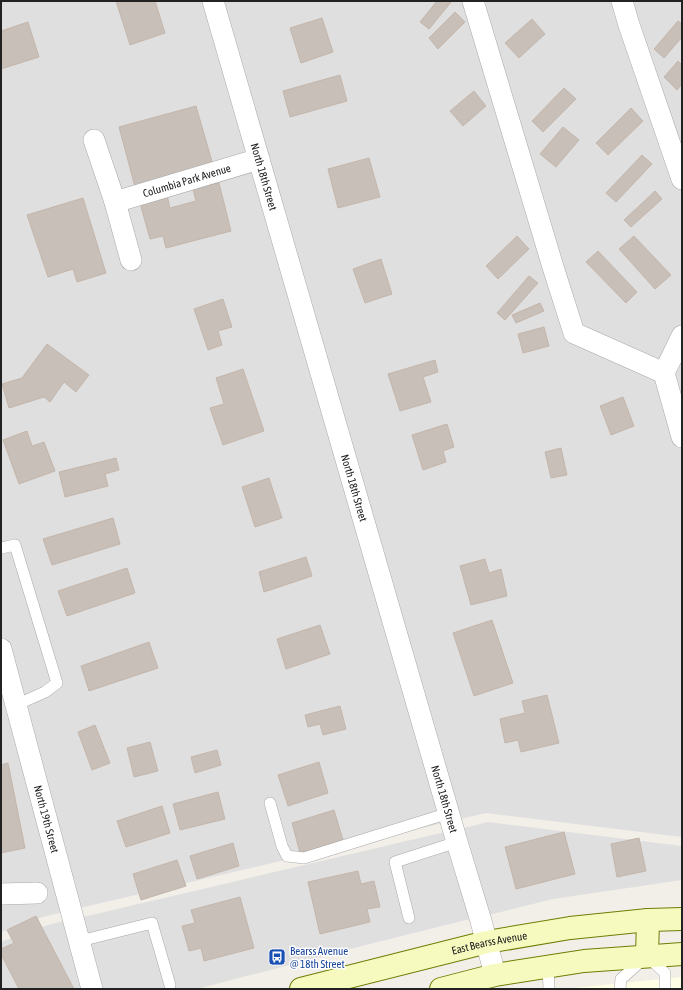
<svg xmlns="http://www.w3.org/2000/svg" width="683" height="990" font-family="'Asap Condensed',sans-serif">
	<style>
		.residential { fill: #e0dfdf }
		.education { fill: #ffffe5 }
		.building { fill: #c7bfb8; stroke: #c4b6ab }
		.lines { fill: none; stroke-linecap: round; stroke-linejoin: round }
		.service-casing { stroke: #a9a9a9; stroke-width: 12 }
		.minor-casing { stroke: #a9a9a9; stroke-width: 22 }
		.secondary-casing { stroke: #707d05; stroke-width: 24 }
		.service { stroke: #fff; stroke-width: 11 }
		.minor { stroke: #fff; stroke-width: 21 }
		.secondary { stroke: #f7fabf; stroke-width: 22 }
		.labels { text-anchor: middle; stroke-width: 3; stroke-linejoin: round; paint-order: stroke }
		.street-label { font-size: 11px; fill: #222; stroke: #fff }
		.transit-label { font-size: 11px; fill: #164399; stroke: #fff; text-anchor: start }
	</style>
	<rect width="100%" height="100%" fill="#f2efe9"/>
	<!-- residential -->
	<path class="residential" d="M1,1H682V837L486,813L46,916L1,932Z
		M488,822L682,846V880L553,899L489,915L464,828Z
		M445,832L470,919L362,946L197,989H102L83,917Z
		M64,921L82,989H1V942L48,925Z"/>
	<!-- education -->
	<path class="education" d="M682,977V989H567L574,988Z"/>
	<!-- building -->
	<path class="building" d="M116,1H155L165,33L130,45Z
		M437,1H452L429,29L420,22Z
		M455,12L465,22L438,49L429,38Z
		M322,18L333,52L301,63L290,28Z
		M532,19L545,34L519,58L505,43Z
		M678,21L682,24V37L664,58L654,49Z
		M28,22L39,57L1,69V31Z
		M678,61L682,65V84L677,90L664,77Z
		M340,75L347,101L290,117L283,91Z
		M564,88L576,99L543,132L532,121Z
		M474,91L486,106L463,126L450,111Z
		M196,106L213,165L135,187L119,127Z
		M631,108L643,121L608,155L596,143Z
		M563,127L579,140L556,167L540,154Z
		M642,155L652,164L616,202L606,193Z
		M369,158L380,197L338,208L328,169Z
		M219,183L231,231L166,248L163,236L150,239L140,203L167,195L170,208L196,201L193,189Z
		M655,191L662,199L631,227L624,220Z
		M83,198L106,273L77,282L73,269L48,277L27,215Z
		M517,236L529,249L498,279L486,266Z
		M634,236L671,275L655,289L619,249Z
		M598,251L637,292L626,303L586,262Z
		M381,259L392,294L365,303L353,269Z
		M529,276L538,283L505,320L497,313Z
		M223,299L232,327L218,331L222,345L208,350L194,309Z
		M540,303L544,311L516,323L512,315Z
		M544,327L549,346L523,353L518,334Z
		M47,344L89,375L76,392L64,382L50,402L44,397L9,408L2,384L22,378Z
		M435,360L438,372L423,377L431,402L400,411L388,374Z
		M243,369L264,431L223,445L210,408L224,404L216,378Z
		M623,397L634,426L611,435L600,406Z
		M447,424L454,447L443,451L446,462L423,470L412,435Z
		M27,431L32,446L44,442L55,471L19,484L3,440Z
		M561,448L567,475L551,478L545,452Z
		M116,458L119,470L105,474L108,486L65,497L59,472Z
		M269,478L282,518L255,527L242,487Z
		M113,518L120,544L52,565L43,539Z
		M306,557L312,576L264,592L259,572Z
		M485,559L489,573L501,569L507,596L471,605L460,566Z
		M127,568L135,593L67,616L58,591Z
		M492,620L513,683L474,696L453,633Z
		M320,625L330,654L286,669L277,639Z
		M149,642L158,668L89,691L81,666Z
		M547,695L559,743L521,752L518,740L505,743L500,719L525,713L522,701Z
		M340,706L346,729L323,735L320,724L308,727L305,715Z
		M95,725L110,763L92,770L78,732Z
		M150,742L158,771L134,777L127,748Z
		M217,750L221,765L195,773L191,757Z
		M319,762L328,793L288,806L278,775Z
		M8,763L25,848L1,853V765Z
		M218,792L225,819L180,830L173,804Z
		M162,806L170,833L126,847L117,821Z
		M334,810L343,840L300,853L292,823Z
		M564,832L575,874L516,889L505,847Z
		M639,838L646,871L617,877L611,844Z
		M233,843L239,866L197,879L190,856Z
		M177,860L186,886L141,900L133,874Z
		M358,871L361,884L374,881L380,907L367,909L370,922L320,934L308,882Z
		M240,897L254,948L204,961L201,948L189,951L182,926L195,923L191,910Z
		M36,916L74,989H19L1,954V949L14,943L7,930Z"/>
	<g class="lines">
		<!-- service casing -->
		<g class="service-casing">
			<path id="service" d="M1,548L15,545L57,683L45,692L16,705
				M270,803L282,846L287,856L304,858L449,813
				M409,918L395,862L457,842
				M80,941L152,923L170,985
				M548,967L549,989
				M620,989L621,979L647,956L665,973V989"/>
		</g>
		<!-- minor casing -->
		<g class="minor-casing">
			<g id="minor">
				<path id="s1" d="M213,1L457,842L481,921L495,975"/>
				<path d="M473,1L553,267L574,333L664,373"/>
				<path d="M622,1L629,25L682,179"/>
				<path d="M94,140L115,202L131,260"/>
				<path id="s2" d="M115,202L259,159"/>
				<path d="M682,336L664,373L682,437"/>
				<path id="s3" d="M1,649L92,989"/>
				<path d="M1,894L37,893"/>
			</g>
		</g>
		<!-- secondary casing -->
		<g class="secondary-casing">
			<g id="secondary">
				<path d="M647,956L648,920"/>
				<path id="s4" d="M301,989L487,942L570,928L648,920L682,919"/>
				<path d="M441,989L495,975L584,961L682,954"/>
			</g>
		</g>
		<!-- service -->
		<use href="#service" class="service"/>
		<!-- minor -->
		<use href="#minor" class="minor"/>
		<!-- secondary -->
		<use href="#secondary" class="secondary"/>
	</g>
	<!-- icons -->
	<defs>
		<g id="bus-square" transform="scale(0.9)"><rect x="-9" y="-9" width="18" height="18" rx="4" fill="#1a4fb4" stroke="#fff"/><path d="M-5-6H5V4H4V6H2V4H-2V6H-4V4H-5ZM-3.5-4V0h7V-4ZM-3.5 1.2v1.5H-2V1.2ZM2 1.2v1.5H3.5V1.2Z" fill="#fff"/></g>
	</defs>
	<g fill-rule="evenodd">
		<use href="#bus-square" x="277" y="957"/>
	</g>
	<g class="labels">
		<!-- street labels -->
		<g class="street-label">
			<text dy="4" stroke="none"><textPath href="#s1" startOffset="183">North 18th Street</textPath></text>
			<text dy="4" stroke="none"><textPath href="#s2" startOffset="75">Columbia Park Avenue</textPath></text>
			<text dy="4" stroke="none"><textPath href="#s1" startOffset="507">North 18th Street</textPath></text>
			<text dy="4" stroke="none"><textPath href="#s1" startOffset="831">North 18th Street</textPath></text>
			<text dy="4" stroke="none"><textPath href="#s3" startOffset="176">North 19th Street</textPath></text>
			<text dy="4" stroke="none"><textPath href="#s4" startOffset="194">East Bearss Avenue</textPath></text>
		</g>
		<!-- transit labels -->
		<g class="transit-label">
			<text x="290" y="955">Bearss Avenue<tspan x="290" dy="13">@ 18th Street</tspan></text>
		</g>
	</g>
	<!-- border -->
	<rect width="683" height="990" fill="none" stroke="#222222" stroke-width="4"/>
</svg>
